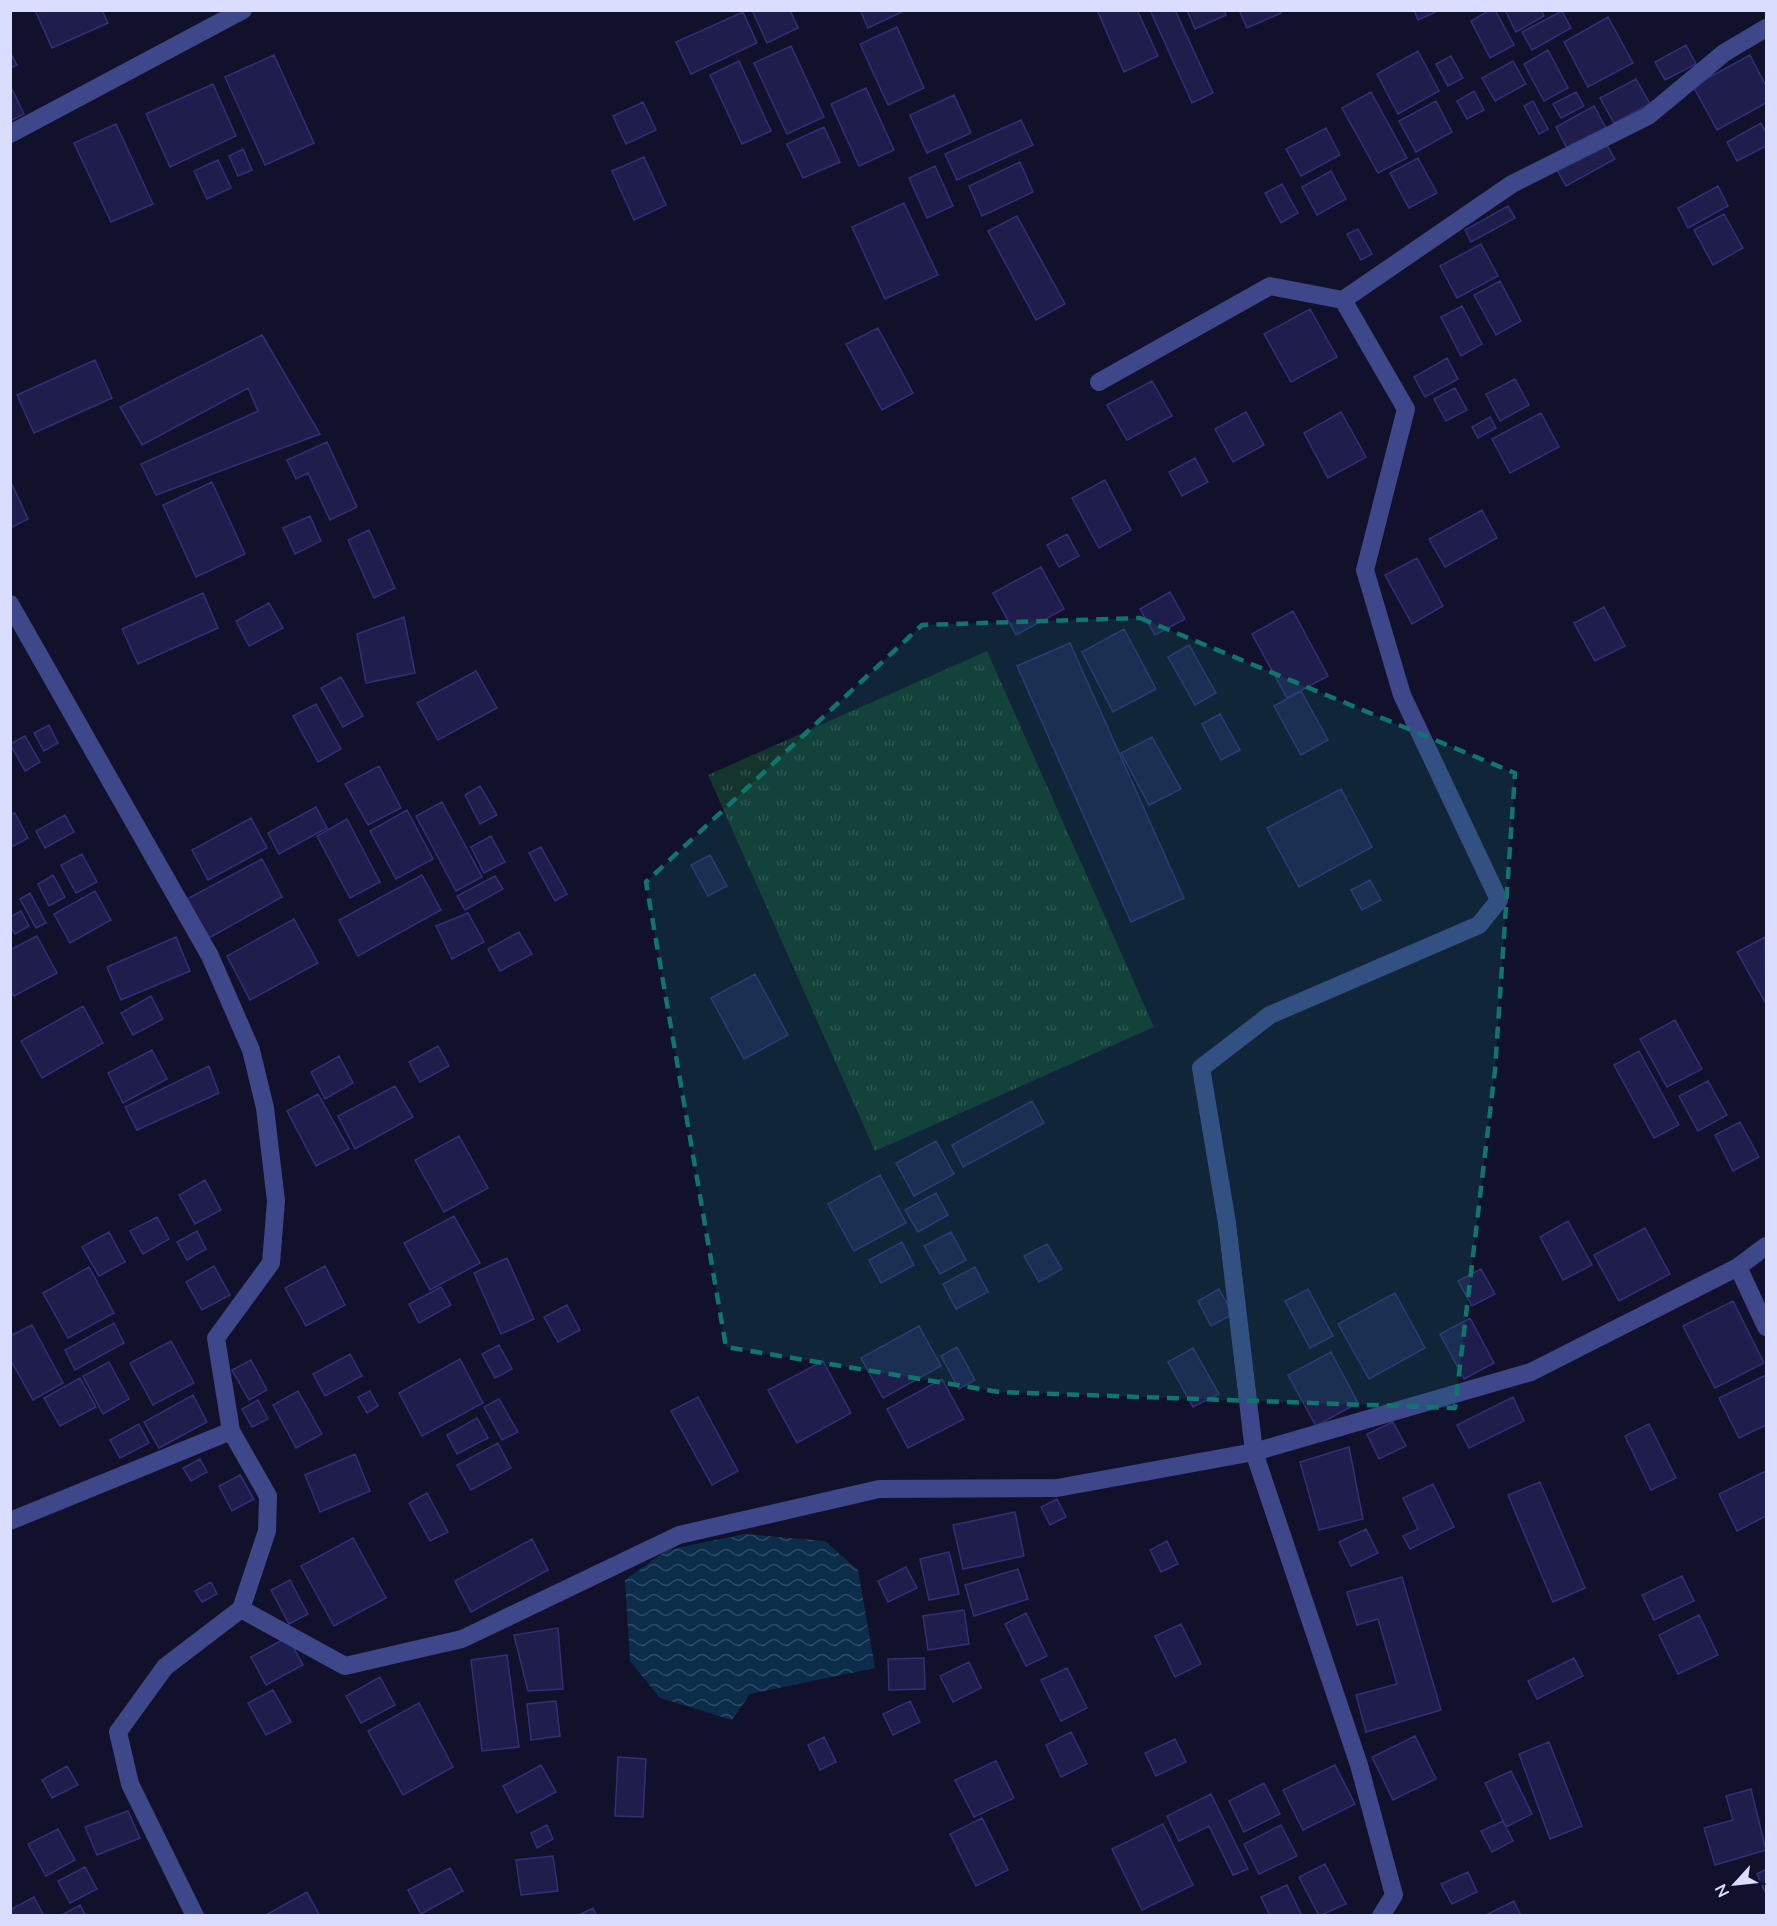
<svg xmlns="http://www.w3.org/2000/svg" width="1777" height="1926" font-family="Mulish,sans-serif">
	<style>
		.park { fill: url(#park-tufts) }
		.water { fill: url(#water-waves) }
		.building { fill: #1f1d4c; stroke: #322f78; stroke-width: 1.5 }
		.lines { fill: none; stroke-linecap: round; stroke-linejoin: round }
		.minor { stroke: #3d4789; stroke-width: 18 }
		.marked { fill: #0f766e; fill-opacity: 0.2; stroke: #0f766e; stroke-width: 4.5; stroke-dasharray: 12 8; stroke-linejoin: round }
	</style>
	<defs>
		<pattern id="park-tufts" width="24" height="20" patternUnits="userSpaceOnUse" patternTransform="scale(1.5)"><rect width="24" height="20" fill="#14352e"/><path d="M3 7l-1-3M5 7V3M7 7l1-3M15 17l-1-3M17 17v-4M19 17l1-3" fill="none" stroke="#36524d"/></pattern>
		<pattern id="water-waves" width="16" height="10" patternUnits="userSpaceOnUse" patternTransform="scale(1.5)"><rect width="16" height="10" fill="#0b2d4a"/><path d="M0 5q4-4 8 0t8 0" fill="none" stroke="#2e4b65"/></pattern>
	</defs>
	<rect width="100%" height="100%" fill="#11112b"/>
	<!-- park -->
	<path class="park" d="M987,651L1154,1027L875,1151L708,775Z"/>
	<!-- water -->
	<path class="water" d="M745,1534L825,1541L858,1570L875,1668L750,1694L732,1720L660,1698L630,1661L625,1580L667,1550Z"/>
	<!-- building -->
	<path class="building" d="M35,10H102L108,23L52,48Z
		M752,10H790L798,28L767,43Z
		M860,10H906L868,28Z
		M1097,10H1137L1158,56L1124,72Z
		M1150,10H1175L1213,93L1192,103Z
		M1187,10H1224L1226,15L1195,29Z
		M1239,10H1280L1281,13L1247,28Z
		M1414,10H1440L1418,20Z
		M1490,10H1495L1514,45L1490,58L1471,21Z
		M1505,10H1541L1544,16L1516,32Z
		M1562,11L1571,28L1532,50L1522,32Z
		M743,12L757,43L691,74L676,42Z
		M1608,17L1633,63L1588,87L1564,42Z
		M897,27L924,88L888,105L860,44Z
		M1686,45L1696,64L1665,80L1655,62Z
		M791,46L824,117L787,134L754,63Z
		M1548,50L1568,88L1544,101L1524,64Z
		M1418,51L1439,91L1398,114L1377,74Z
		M10,52L17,65L10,68Z
		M274,55L314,143L265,165L225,77Z
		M1750,55L1766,86V103L1717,130L1693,86Z
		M1451,56L1463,78L1448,86L1436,64Z
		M739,61L771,131L742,144L710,75Z
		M1513,61L1526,84L1495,101L1482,78Z
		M1636,79L1650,104L1614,123L1600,98Z
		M213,84L236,136L170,167L146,114Z
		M10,85L24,114L10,121Z
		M866,88L894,150L859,166L831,104Z
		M1474,91L1484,110L1467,119L1457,101Z
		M1371,92L1407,158L1378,173L1342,108Z
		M1576,92L1584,106L1561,118L1553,104Z
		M954,95L971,133L927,153L910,115Z
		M1436,101L1452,132L1416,152L1399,121Z
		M1533,101L1548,129L1539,134L1524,106Z
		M643,102L656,130L626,144L613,116Z
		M1594,106L1608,132L1569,152L1556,127Z
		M1021,120L1033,145L957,180L945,154Z
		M1761,123L1766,133V146L1737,161L1727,142Z
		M116,124L153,204L111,222L74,143Z
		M824,127L840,162L803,178L787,144Z
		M1326,128L1340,155L1301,176L1286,149Z
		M1606,144L1615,159L1566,186L1557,170Z
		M243,149L252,170L238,176L229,156Z
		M644,157L666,205L634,220L612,171Z
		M1418,158L1437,193L1409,208L1390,173Z
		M218,160L231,188L207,199L194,171Z
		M1020,162L1033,192L982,216L969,186Z
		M935,166L953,206L927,218L909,178Z
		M1331,171L1346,199L1317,215L1302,187Z
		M1282,184L1298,213L1281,223L1265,193Z
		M1718,186L1728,206L1688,228L1678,208Z
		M904,203L938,275L885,299L852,227Z
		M1508,206L1515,218L1471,242L1465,230Z
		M1724,214L1743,248L1713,265L1694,230Z
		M1017,216L1065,304L1036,320L988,231Z
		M1358,229L1372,254L1361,260L1347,234Z
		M1481,244L1498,276L1457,298L1440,266Z
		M1500,281L1521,321L1496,335L1474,295Z
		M1462,306L1482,344L1461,356L1441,317Z
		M1310,309L1337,357L1291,382L1264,334Z
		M878,328L913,393L882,410L846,344Z
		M262,335L320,434L156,495L141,464L258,411L248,388L142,445L120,407Z
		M1447,358L1458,379L1425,397L1414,377Z
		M95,360L112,398L34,433L17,395Z
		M1515,379L1529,405L1500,421L1486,394Z
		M1152,381L1172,416L1127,440L1107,405Z
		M1455,388L1467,410L1446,421L1434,399Z
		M1246,412L1264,445L1233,462L1215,429Z
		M1341,412L1366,457L1328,478L1304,433Z
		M1541,413L1559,447L1510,473L1492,439Z
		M1490,417L1496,428L1478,438L1472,427Z
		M327,442L357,507L330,520L308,473L296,479L287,460Z
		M1195,458L1208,482L1182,496L1169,472Z
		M10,480L28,519L10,528Z
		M1105,480L1131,530L1099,548L1072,498Z
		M212,482L245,554L196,577L163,505Z
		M1482,510L1497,538L1445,567L1429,539Z
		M310,516L321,541L295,554L283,528Z
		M369,530L395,588L374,598L348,540Z
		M1067,534L1079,556L1059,567L1047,545Z
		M1417,558L1443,606L1412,624L1385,575Z
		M1041,567L1064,609L1016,635L993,593Z
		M1170,592L1185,619L1155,635L1140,609Z
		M203,593L218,628L138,664L122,629Z
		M269,603L283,628L249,646L236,621Z
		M1604,607L1625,646L1595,661L1574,623Z
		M1293,611L1328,676L1287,698L1252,634Z
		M404,617L415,673L366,683L357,634Z
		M1124,629L1156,689L1113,712L1082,652Z
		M1070,643L1184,898L1131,922L1017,666Z
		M1189,645L1216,693L1195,705L1168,657Z
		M476,671L497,708L438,740L417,703Z
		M341,677L363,716L343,727L321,688Z
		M1301,691L1328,740L1301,755L1274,706Z
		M316,704L341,749L318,762L293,716Z
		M1220,714L1240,750L1221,760L1202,724Z
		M49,725L58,743L44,751L34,733Z
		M25,736L40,762L25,771L10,744Z
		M1152,737L1181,789L1149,805L1121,753Z
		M379,766L401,808L368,825L345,784Z
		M480,786L497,815L480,824L465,795Z
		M1341,789L1372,847L1299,887L1267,828Z
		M442,802L482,877L456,891L416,816Z
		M316,807L327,828L279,854L268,833Z
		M407,810L433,859L396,879L370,831Z
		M15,813L28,838L10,848V815Z
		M65,815L74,832L45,848L36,831Z
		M251,818L267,848L208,880L192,850Z
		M347,819L380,882L350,898L317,836Z
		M491,836L505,862L484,873L471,847Z
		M541,847L567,894L555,901L529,853Z
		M82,854L97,882L76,893L61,865Z
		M710,855L727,886L708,896L691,865Z
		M262,859L282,897L209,938L187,899Z
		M53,875L65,897L49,906L38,884Z
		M422,875L441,910L358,956L339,920Z
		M495,876L503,889L465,910L457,896Z
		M1370,880L1381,900L1362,910L1351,890Z
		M95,891L111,920L70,943L54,914Z
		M30,893L46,923L36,928L20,899Z
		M21,911L29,926L15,934L10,926V917Z
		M468,913L484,942L452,959L436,926Z
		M294,919L318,963L250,1000L227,956Z
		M519,932L532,954L500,971L488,949Z
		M37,936L57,973L14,996L10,990V950Z
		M176,937L190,971L121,1000L107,967Z
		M1765,937L1766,1001L1765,1002L1737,952Z
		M755,974L788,1035L744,1059L711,998Z
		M151,996L163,1019L133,1035L121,1013Z
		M83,1006L103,1043L42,1078L21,1041Z
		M1675,1020L1702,1069L1667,1087L1640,1039Z
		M438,1046L449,1066L420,1082L409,1062Z
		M152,1050L167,1079L123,1103L108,1073Z
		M1639,1051L1679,1125L1654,1138L1614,1065Z
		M339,1056L353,1083L325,1099L311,1072Z
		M209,1066L219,1093L137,1130L125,1107Z
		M1708,1081L1727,1115L1698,1131L1679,1096Z
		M395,1086L413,1117L355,1149L338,1116Z
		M318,1094L349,1149L316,1166L287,1111Z
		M1032,1101L1044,1123L963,1167L952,1145Z
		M1740,1122L1759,1157L1733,1171L1715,1135Z
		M459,1136L488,1188L444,1212L415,1160Z
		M936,1141L954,1174L914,1196L896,1163Z
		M880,1175L906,1223L854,1251L828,1204Z
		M205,1180L221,1210L195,1224L179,1195Z
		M936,1193L948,1215L918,1232L905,1210Z
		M454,1216L480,1263L430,1290L404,1243Z
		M157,1217L169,1239L143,1254L130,1231Z
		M1568,1221L1592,1265L1563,1280L1540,1237Z
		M1645,1228L1670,1274L1619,1301L1594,1255Z
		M197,1231L206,1249L187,1260L177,1242Z
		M109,1232L125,1262L99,1276L82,1247Z
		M951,1232L966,1260L940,1274L924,1246Z
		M902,1242L914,1265L881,1283L869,1260Z
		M1047,1244L1062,1269L1039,1282L1024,1256Z
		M507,1258L534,1319L501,1334L474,1273Z
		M214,1266L230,1295L202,1310L186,1282Z
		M325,1266L345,1305L306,1326L285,1288Z
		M89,1267L114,1313L68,1338L43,1293Z
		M975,1267L988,1292L956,1309L943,1284Z
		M1481,1269L1495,1294L1472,1306L1458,1281Z
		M441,1287L451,1305L419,1323L409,1304Z
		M1219,1289L1233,1314L1211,1326L1198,1301Z
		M1308,1289L1333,1336L1310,1348L1285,1301Z
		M1395,1293L1425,1348L1369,1379L1338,1324Z
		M1733,1301L1764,1363L1715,1388L1683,1326Z
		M567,1305L580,1330L558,1342L544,1317Z
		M1470,1318L1494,1363L1464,1379L1440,1334Z
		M114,1323L124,1343L75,1370L65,1350Z
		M32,1325L63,1383L33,1400L10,1359V1336Z
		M919,1326L941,1366L883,1398L861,1358Z
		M171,1341L194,1383L153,1405L130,1363Z
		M499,1345L512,1369L495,1378L482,1354Z
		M957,1347L975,1380L959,1389L941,1356Z
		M1193,1348L1219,1394L1193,1407L1168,1362Z
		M1331,1352L1358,1403L1316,1426L1288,1375Z
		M350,1354L362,1376L325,1396L313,1374Z
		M460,1359L483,1403L422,1436L399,1393Z
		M251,1360L267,1390L249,1400L232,1370Z
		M823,1361L851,1413L797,1443L768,1390Z
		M109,1362L129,1399L103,1414L83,1376Z
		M1766,1375V1425L1739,1438L1719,1398Z
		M80,1378L96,1407L60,1426L44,1398Z
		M942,1379L964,1419L908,1448L887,1409Z
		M298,1391L322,1434L296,1448L273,1405Z
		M370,1391L378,1406L367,1413L358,1397Z
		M193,1395L207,1422L159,1448L144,1422Z
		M698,1397L738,1471L712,1485L671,1411Z
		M1513,1397L1524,1421L1469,1448L1457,1425Z
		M499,1399L518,1432L502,1440L484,1407Z
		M258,1400L268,1419L252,1427L242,1409Z
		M477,1418L488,1438L457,1454L447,1435Z
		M1393,1422L1406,1446L1379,1459L1367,1434Z
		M139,1424L149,1443L120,1458L110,1440Z
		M1649,1424L1676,1478L1651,1490L1625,1436Z
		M498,1443L511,1468L471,1490L457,1465Z
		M1349,1447L1363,1519L1319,1530L1300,1462Z
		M355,1454L370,1491L320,1512L305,1475Z
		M200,1459L207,1472L191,1481L183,1468Z
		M1766,1471V1516L1737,1531L1719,1494Z
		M240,1475L254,1499L232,1511L219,1486Z
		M1540,1482L1585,1588L1553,1602L1508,1495Z
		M1433,1484L1454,1527L1410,1549L1403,1536L1418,1529L1403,1498Z
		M427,1493L448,1532L430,1541L409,1503Z
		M1057,1499L1066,1517L1050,1525L1041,1507Z
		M1015,1512L1024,1556L963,1569L953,1525Z
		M1366,1529L1378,1553L1351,1566L1339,1542Z
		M353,1538L386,1598L334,1626L301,1566Z
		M532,1539L548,1570L471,1612L455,1581Z
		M1167,1541L1178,1564L1161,1572L1150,1550Z
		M949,1552L959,1594L929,1600L920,1559Z
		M906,1567L917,1588L888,1602L878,1581Z
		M1018,1569L1028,1599L974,1616L965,1585Z
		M1682,1576L1694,1601L1654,1620L1642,1595Z
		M1402,1577L1441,1710L1366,1732L1356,1695L1397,1684L1378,1619L1357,1625L1347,1592Z
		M290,1580L308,1614L289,1624L271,1590Z
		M211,1582L217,1594L202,1602L195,1591Z
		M964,1610L969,1644L928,1650L923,1616Z
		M1026,1613L1047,1656L1026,1666L1005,1624Z
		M1699,1615L1718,1655L1678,1674L1659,1635Z
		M1181,1624L1201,1664L1175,1677L1155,1636Z
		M558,1628L563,1689L528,1691L514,1635Z
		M288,1637L303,1665L266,1685L251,1657Z
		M507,1655L519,1747L482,1751L471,1660Z
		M924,1658L925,1689L889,1690L888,1659Z
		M1574,1658L1583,1676L1537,1699L1528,1681Z
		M969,1662L981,1688L953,1702L940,1676Z
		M1067,1668L1087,1708L1061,1721L1041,1680Z
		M380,1677L395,1705L361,1723L346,1696Z
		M273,1690L291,1722L266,1735L248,1703Z
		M556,1701L560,1736L531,1740L527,1704Z
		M910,1701L920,1722L893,1735L883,1714Z
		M419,1703L453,1767L403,1795L368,1731Z
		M1071,1732L1087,1764L1061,1777L1046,1745Z
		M1415,1736L1436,1779L1393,1800L1372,1757Z
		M824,1737L836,1762L820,1770L808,1745Z
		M1175,1739L1186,1762L1156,1776L1145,1753Z
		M1549,1742L1582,1826L1550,1839L1519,1754Z
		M618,1757L646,1759L643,1817L615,1816Z
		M996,1761L1014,1798L974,1817L955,1780Z
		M541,1765L556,1792L517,1813L503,1786Z
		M1335,1765L1355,1804L1303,1830L1283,1790Z
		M67,1766L78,1785L52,1798L42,1780Z
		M1511,1771L1532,1814L1506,1827L1485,1783Z
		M1264,1783L1280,1814L1244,1832L1229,1801Z
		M1751,1789L1766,1850L1715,1865L1704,1828L1733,1820L1726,1796Z
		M1211,1794L1248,1869L1233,1875L1209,1826L1179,1841L1167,1816Z
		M128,1811L140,1838L97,1855L85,1827Z
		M982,1818L1008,1870L976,1886L950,1834Z
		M1503,1821L1513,1841L1492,1852L1481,1831Z
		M1163,1824L1193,1885L1142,1910L1112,1849Z
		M547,1825L553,1839L537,1848L531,1833Z
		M1281,1825L1297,1856L1259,1874L1244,1844Z
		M58,1829L75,1860L46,1876L28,1844Z
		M553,1856L558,1891L521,1895L516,1860Z
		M1325,1864L1346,1904L1319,1916L1299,1877Z
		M85,1867L97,1889L70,1903L58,1881Z
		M450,1868L463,1891L421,1914L408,1890Z
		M1766,1869V1894L1757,1874Z
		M1468,1872L1477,1892L1452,1904L1441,1884Z
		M1287,1885L1302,1916H1270L1261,1897Z
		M307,1892L320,1916H264Z
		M34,1897L44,1916H10V1910Z
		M1514,1901L1521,1916H1484Z
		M80,1905L86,1916H60Z
		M593,1908L597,1916H577Z"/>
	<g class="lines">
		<!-- minor -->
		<path class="minor" d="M10,134L243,10
			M1343,300L1406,409L1365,570L1402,695L1499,900L1479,925L1270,1015L1201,1068L1227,1223L1254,1452L1359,1765L1394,1895L1381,1916
			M1099,382L1270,286L1343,300L1512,184L1648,116L1724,53L1766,28
			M10,604L210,956L251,1050L265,1108L276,1201L271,1263L216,1338L231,1431L10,1521
			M1738,1267L1766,1327
			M241,1609L345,1666L462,1639L679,1535L879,1489L1057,1488L1254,1452L1531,1372L1738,1267L1766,1246
			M195,1916L130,1784L118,1732L165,1667L241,1609L267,1531L268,1496L231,1431"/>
	</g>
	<!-- marked area -->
	<path class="marked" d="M1140,618L1515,773L1495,1070L1455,1408L999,1392L726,1347L646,882L922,625Z"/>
	<!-- border -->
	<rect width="1777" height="1926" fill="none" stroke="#dbddff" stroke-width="24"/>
	<!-- north arrow -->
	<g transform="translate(1735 1884) rotate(243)" stroke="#11112b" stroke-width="4.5" paint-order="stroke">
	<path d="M0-4.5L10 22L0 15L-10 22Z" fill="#dbddff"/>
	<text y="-9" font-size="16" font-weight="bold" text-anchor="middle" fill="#dbddff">N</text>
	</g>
</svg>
